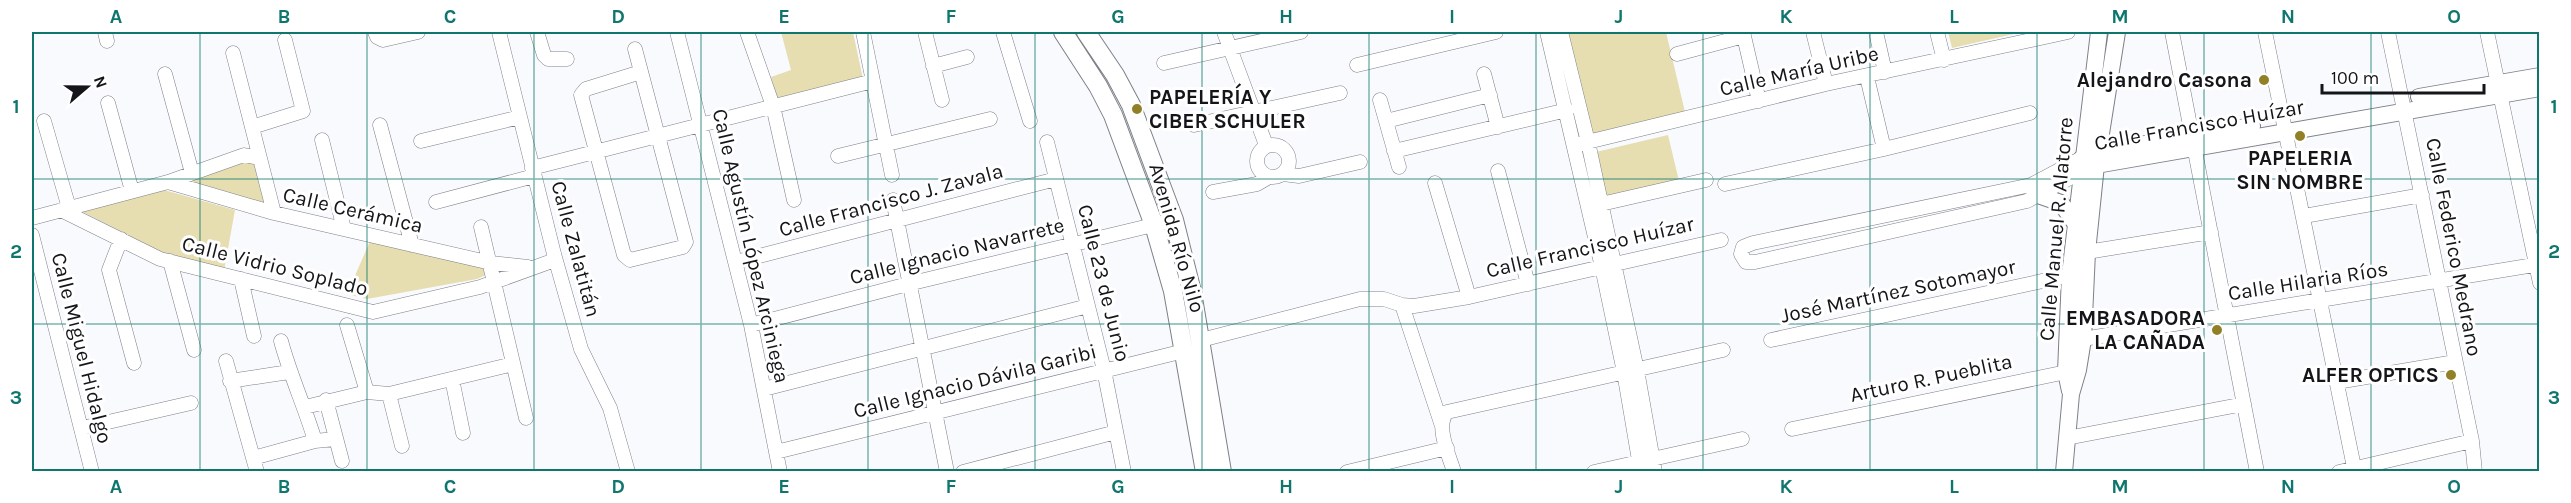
<svg xmlns="http://www.w3.org/2000/svg" width="2571" height="503" font-family="Karla,sans-serif">
	<style>
		.green { fill: #e6ddb1 }
		.lines { fill: none; stroke-linecap: round; stroke-linejoin: round }
		.minor-casing { stroke: #7d8088; stroke-width: 15 }
		.tertiary-casing { stroke: #7d8088; stroke-width: 18 }
		.secondary-casing { stroke: #7d8088; stroke-width: 20 }
		.minor { stroke: #fff; stroke-width: 14 }
		.tertiary { stroke: #fff; stroke-width: 16 }
		.secondary { stroke: #fff; stroke-width: 18 }
		.grid { fill: none; stroke: #0f766e; stroke-width: 1.5; stroke-opacity: 0.55 }
		.poi-dot { fill: #918027; stroke: #fff; stroke-width: 2 }
		.labels { text-anchor: middle; stroke-width: 6; stroke-linejoin: round; paint-order: stroke }
		.street-label { font-size: 21px; fill: #141518; stroke: #fff }
		.poi-label { font-size: 21px; font-weight: bold; fill: #141518; stroke: #fff; text-anchor: end }
		.neatline { fill: none; stroke: #0f766e; stroke-width: 2 }
		.grid-label { font-size: 20px; text-anchor: middle; font-weight: bold; fill: #0f766e }
	</style>
	<rect width="100%" height="100%" fill="#f9fafe"/>
	<!-- green -->
	<path class="green" d="M781,32H853L863,79L777,100L771,77L791,70Z
		M1567,32H1666L1685,112L1592,135Z
		M1948,32H2018V33L1952,48Z
		M1668,135L1679,181L1605,197L1596,152Z
		M244,157L258,160L268,204L178,181Z
		M157,188L235,210L224,271L166,255L79,210Z
		M371,239L484,264L488,274L477,279L367,299L347,294Z"/>
	<g class="lines">
		<!-- minor casing -->
		<g class="minor-casing">
			<path id="minor" d="M105,32L107,41
				M375,32L377,37L383,40L418,32
				M499,32L554,254L581,349L610,408L628,472
				M537,32L544,55L548,59H567
				M677,32L751,325L780,472
				M747,32L773,106L794,200
				M863,32L892,175
				M925,32L942,100
				M1003,32L1030,121
				M1224,32L1266,145
				M1547,32L1602,267L1624,372L1641,472
				M1561,32L1588,142L1637,370L1655,472
				M1743,32L1759,101
				M1813,32L1826,84
				M1876,32L1885,72
				M1937,32L1944,60
				M2172,32L2257,472
				M2265,32L2355,472
				M2388,32L2472,441L2475,472
				M2487,32L2540,283
				M635,49L686,242L683,247L630,260L624,255L581,95L586,89L641,72
				M233,53L274,213
				M1677,54L1744,36
				M1164,63L1301,32
				M1357,65L1496,32
				M933,66L967,57
				M165,74L192,173
				M1484,74L1498,127
				M1867,77L1884,149
				M1380,100L1399,167
				M108,103L132,191
				M44,121L69,208
				M1386,121L1490,95
				M380,125L412,245
				M1194,125L1340,93
				M252,127L303,111L285,40
				M322,140L344,229
				M421,141L520,117
				M1047,142L1104,370L1124,472
				M1257 161a16 16 0 1 1 32 0a16 16 0 1 1-32 0Z
				M1575,145L1826,84L2068,32
				M1394,151L1567,110
				M838,156L990,119
				M532,168L873,81
				M1498,171L1528,284
				M2081,172L2027,201L1755,262H1746L1741,254L1743,247L1753,243L2031,185L2082,158
				M1283,174L1299,176L1360,162
				M168,182L274,213L491,263L528,267
				M1435,183L1469,297
				M1725,184L1884,149L2030,113
				M1213,192L1257,184L1269,177
				M893,200L947,472
				M436,202L534,176
				M1601,204L1706,180
				M61,210L160,259L373,312L480,287L555,260
				M2304,216L2422,195
				M32,218L168,182L244,155L259,158
				M481,227L526,418
				M32,235L92,472
				M121,239L109,270L134,363
				M2087,252L2211,232
				M170,261L194,350
				M736,262L1056,179
				M241,279L254,336
				M1402,305L1442,426
				M347,325L367,392
				M751,325L908,284L1174,220
				M2083,339L2540,264
				M1201,340L1360,299H1384L1402,305L1414,306L1469,297L1721,240
				M1771,340L2070,275
				M281,341C290,375 305,407 315,441
				M226,361L257,472
				M452,379L463,433
				M230,381L289,372
				M2337,382L2455,362
				M764,389L1088,306
				M389,394L402,446
				M326,400L342,461
				M305,407L367,392L389,394L513,364
				M82,428L191,403
				M1792,429L2076,370
				M2067,438L2244,404
				M776,452L1184,351
				M253,458L315,441L335,439
				M963,472L1116,432
				M1347,472L1447,448
				M1454,472C1449,455 1435,426 1447,412L1723,350
				M1594,472L1742,439
				M2339,472L2472,441"/>
		</g>
		<!-- tertiary casing -->
		<g class="tertiary-casing">
			<path id="tertiary" d="M2419,97L2540,76
				M2082,158L2098,152L2252,126
				M2081,172L2096,165L2540,88
				M2038,195L2061,203L2075,223
				M2070,391L2066,372L2070,275L2099,32
				M2064,472L2071,394L2078,370L2083,339L2087,252L2096,165L2117,32"/>
		</g>
		<!-- secondary casing -->
		<g class="secondary-casing">
			<path id="secondary" d="M1063,32L1098,86L1113,115L1154,225L1173,291L1205,472
				M1086,32L1115,75L1131,105L1174,220L1192,292L1222,472"/>
		</g>
		<!-- minor -->
		<use href="#minor" class="minor"/>
		<!-- tertiary -->
		<use href="#tertiary" class="tertiary"/>
		<!-- secondary -->
		<use href="#secondary" class="secondary"/>
	</g>
	<!-- grid -->
	<path class="grid" d="M200,32V472M367,32V472M534,32V472M701,32V472M868,32V472M1035,32V472M1202,32V472M1369,32V472M1536,32V472M1703,32V472M1870,32V472M2037,32V472M2204,32V472M2371,32V472M32,179H2540M32,324H2540"/>
	<!-- markers -->
	<g class="poi-dot">
		<circle cx="2264" cy="80" r="6"/>
		<circle cx="1137" cy="109" r="6"/>
		<circle cx="2300" cy="136" r="6"/>
		<circle cx="2217" cy="330" r="6"/>
		<circle cx="2451" cy="375" r="6"/>
	</g>
	<g class="labels">
		<!-- street labels -->
		<g class="street-label">
			<text transform="translate(1799 71) rotate(-13)" y="7">Calle María Uribe</text>
			<text transform="translate(2199 125) rotate(-10)" y="7">Calle Francisco Huízar</text>
			<text transform="translate(891 200) rotate(-15)" y="7">Calle Francisco J. Zavala</text>
			<text transform="translate(353 210) rotate(13)" y="7">Calle Cerámica</text>
			<text transform="translate(2056 229) rotate(-85)" y="7">Calle Manuel R. Alatorre</text>
			<text transform="translate(1177 238) rotate(74)" y="7">Avenida Río Nilo</text>
			<text transform="translate(751 246) rotate(77)" y="7">Calle Agustín López Arciniega</text>
			<text transform="translate(1590 247) rotate(-13)" y="7">Calle Francisco Huízar</text>
			<text transform="translate(2454 247) rotate(79)" y="7">Calle Federico Medrano</text>
			<text transform="translate(576 249) rotate(75)" y="7">Calle Zalatitán</text>
			<text transform="translate(957 251) rotate(-14)" y="7">Calle Ignacio Navarrete</text>
			<text transform="translate(275 266) rotate(14)" y="7">Calle Vidrio Soplado</text>
			<text transform="translate(2308 281) rotate(-9)" y="7">Calle Hilaria Ríos</text>
			<text transform="translate(1104 283) rotate(76)" y="7">Calle 23 de Junio</text>
			<text transform="translate(1898 291) rotate(-12)" y="7">José Martínez Sotomayor</text>
			<text transform="translate(82 348) rotate(76)" y="7">Calle Miguel Hidalgo</text>
			<text transform="translate(1931 378) rotate(-12)" y="7">Arturo R. Pueblita</text>
			<text transform="translate(975 381) rotate(-14)" y="7">Calle Ignacio Dávila Garibi</text>
		</g>
		<!-- poi labels -->
		<g class="poi-label">
			<text x="2252" y="87">Alejandro Casona</text>
			<text x="1149" y="104" text-anchor="start">PAPELERÍA Y<tspan x="1149" dy="24">CIBER SCHULER</tspan></text>
			<text x="2300" y="165" text-anchor="middle">PAPELERIA<tspan x="2300" dy="24">SIN NOMBRE</tspan></text>
			<text x="2205" y="325">EMBASADORA<tspan x="2205" dy="24">LA CAÑADA</tspan></text>
			<text x="2439" y="382">ALFER OPTICS</text>
		</g>
	</g>
	<!-- border -->
	<rect width="2571" height="503" fill="none" stroke="#ffffff" stroke-width="66"/>
	<!-- north arrow -->
	<g transform="translate(87 87) rotate(70)" stroke="#ffffff" stroke-width="4.5" paint-order="stroke">
	<path d="M0-4.5L10 22L0 15L-10 22Z" fill="#141518"/>
	<text y="-9" font-size="16" font-weight="bold" text-anchor="middle" fill="#141518">N</text>
	</g>
	<!-- scale -->
	<path d="M2322 84v9h162v-9" fill="none" stroke="#141518" stroke-width="3"/>
	<text x="2331" y="84" font-size="18" fill="#141518" stroke="#ffffff" stroke-width="4.5" paint-order="stroke">100 m</text>
	<rect x="33" y="33" width="2505" height="437" class="neatline"/>
	<g class="grid-label">
		<text x="116" y="23">A</text>
		<text x="284" y="23">B</text>
		<text x="450" y="23">C</text>
		<text x="618" y="23">D</text>
		<text x="784" y="23">E</text>
		<text x="951" y="23">F</text>
		<text x="1118" y="23">G</text>
		<text x="1286" y="23">H</text>
		<text x="1452" y="23">I</text>
		<text x="1619" y="23">J</text>
		<text x="1786" y="23">K</text>
		<text x="1954" y="23">L</text>
		<text x="2120" y="23">M</text>
		<text x="2288" y="23">N</text>
		<text x="2454" y="23">O</text>
		<text x="16" y="113">1</text>
		<text x="2554" y="113">1</text>
		<text x="16" y="258">2</text>
		<text x="2554" y="258">2</text>
		<text x="16" y="404">3</text>
		<text x="2554" y="404">3</text>
		<text x="116" y="493">A</text>
		<text x="284" y="493">B</text>
		<text x="450" y="493">C</text>
		<text x="618" y="493">D</text>
		<text x="784" y="493">E</text>
		<text x="951" y="493">F</text>
		<text x="1118" y="493">G</text>
		<text x="1286" y="493">H</text>
		<text x="1452" y="493">I</text>
		<text x="1619" y="493">J</text>
		<text x="1786" y="493">K</text>
		<text x="1954" y="493">L</text>
		<text x="2120" y="493">M</text>
		<text x="2288" y="493">N</text>
		<text x="2454" y="493">O</text>
	</g>
</svg>
